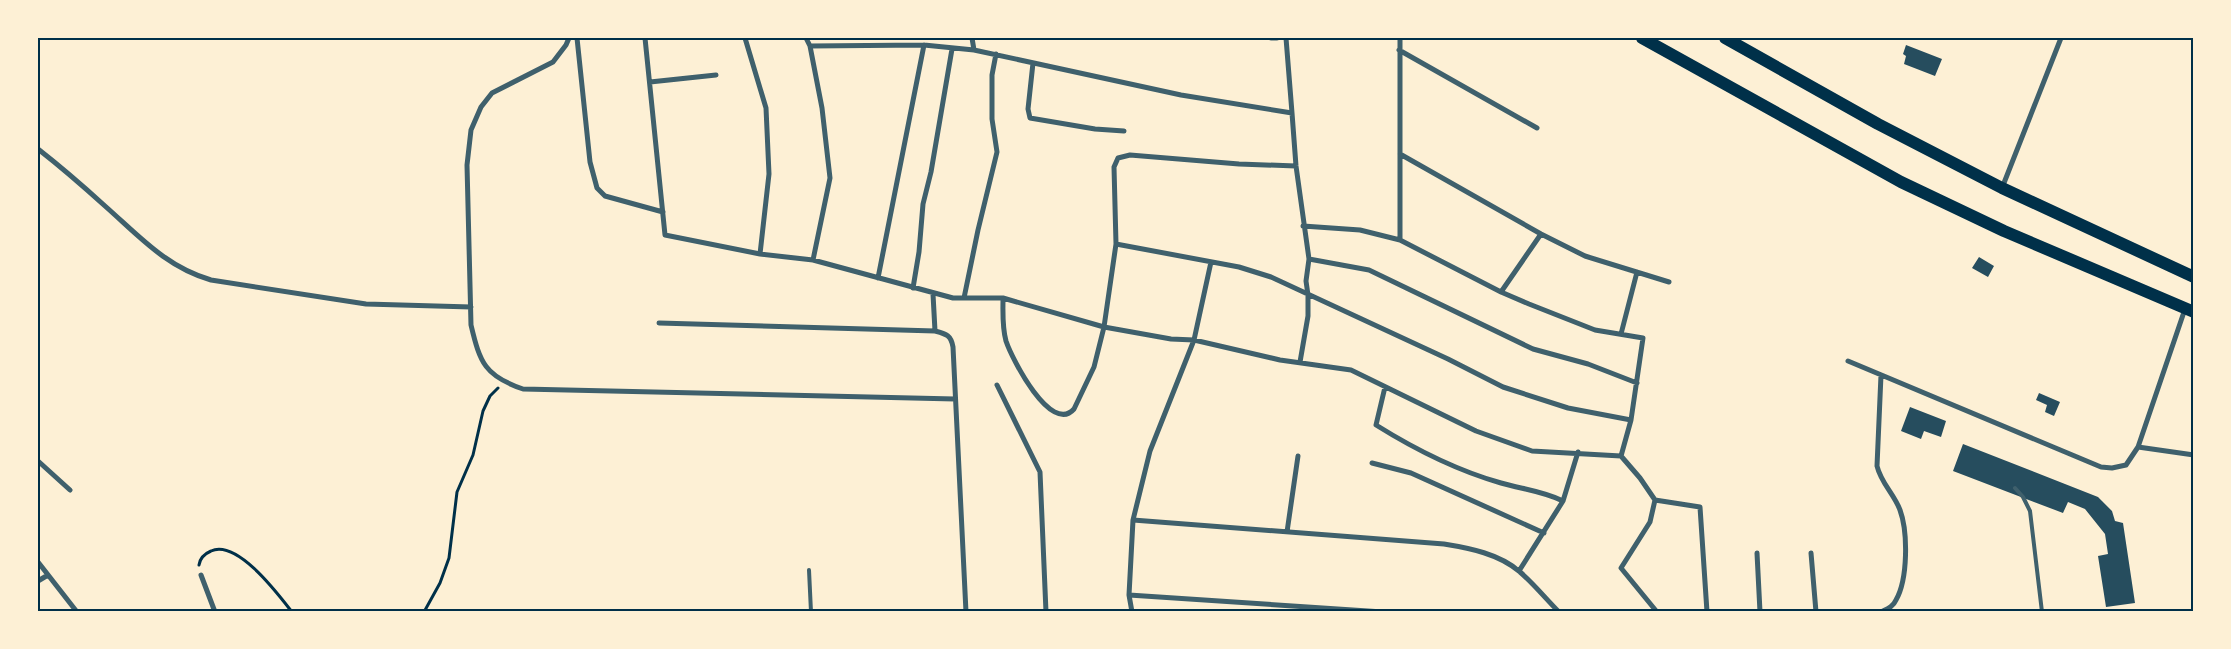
<svg xmlns="http://www.w3.org/2000/svg" width="2231" height="649" font-family="Merriweather,serif">
	<style>
		.building { fill: #264d5e }
		.lines { fill: none; stroke-linecap: round; stroke-linejoin: round }
		.path { stroke: #003049; stroke-width: 3 }
		.service { stroke: #3f606c; stroke-width: 4 }
		.minor { stroke: #3f606c; stroke-width: 5 }
		.trunk { stroke: #003049; stroke-width: 12 }
		.neatline { fill: none; stroke: #003049; stroke-width: 2 }
	</style>
	<rect width="100%" height="100%" fill="#fdf0d5"/>
	<!-- building -->
	<path class="building" d="M1906,45L1942,59L1935,76L1904,64L1906,56L1903,54Z
		M1979,257L1994,266L1988,277L1972,268Z
		M2039,393L2060,402L2054,416L2045,412L2047,405L2036,400Z
		M1910,407L1946,421L1941,437L1924,431L1921,439L1901,431Z
		M1963,444L2098,497L2112,511L2115,521L2123,523L2135,603L2106,607L2098,556L2108,554L2105,534L2085,509L2068,502L2063,513L1953,471Z"/>
	<g class="lines">
		<!-- path -->
		<path class="path" d="M199,565C200,558 204,554 211,551C237,539 278,594 292,612
			M424,612L440,583L449,558L457,492L473,455L483,411L490,396L498,388"/>
		<!-- service -->
		<path class="service" d="M2015,488L2023,497L2030,511L2042,612
			M809,570L811,612"/>
		<!-- minor -->
		<path class="minor" d="M569,38L566,45L553,62L492,93L481,107L471,130L467,165L471,325C480,363 485,376 523,389L955,399
			M577,38L590,162L597,188L605,196L663,212
			M645,38L665,235L760,254L813,260L953,298H1003L1104,327L1171,339L1194,340L1280,360L1351,370L1476,431L1532,451L1621,456L1631,420L1643,338L1595,330L1529,304L1501,292L1400,240V38
			M745,38L766,108L769,174L760,254
			M806,38L810,46L822,108L830,178L813,260
			M972,38L974,50
			M1271,38H1277
			M1286,38L1292,113
			M810,46L924,45L974,50L1181,95L1292,113L1296,166L1309,259L1306,281L1308,295V316L1300,362
			M1399,50L1537,128
			M1033,63L1028,109L1030,118L1095,129L1124,131
			M650,82L716,75
			M38,149C61,167 83,186 105,206C139,236 166,267 211,280L366,304L471,307
			M1400,154L1541,234L1585,256L1669,282
			M2002,188L2061,38
			M1303,226L1360,230L1400,240
			M1116,244L1114,167L1118,158L1130,155L1239,164L1296,166
			M1309,259L1369,270L1533,349L1588,364L1637,383
			M878,278L924,45
			M913,288L919,252L923,204L931,172L952,49
			M1501,292L1541,234
			M933,294L935,331C946,334 951,335 953,347L966,612
			M964,298L978,230L997,152L992,119V75L996,54
			M1003,298C1003,312 1002,327 1006,341C1012,359 1051,435 1074,409L1094,367L1104,327L1116,244L1239,267L1271,277L1448,359L1503,387L1568,408L1631,420
			M659,323L935,331
			M1621,334L1637,272
			M1848,361L2101,467L2112,468L2126,465L2138,447L2185,309
			M1881,375L1877,466C1881,483 1894,494 1900,510C1908,532 1908,579 1896,600C1893,607 1887,609 1881,612
			M997,385L1040,472L1046,612
			M1385,387L1376,425C1416,450 1455,470 1501,483C1521,489 1543,491 1563,501L1578,452
			M2138,447L2194,455
			M1621,456L1640,478L1655,500L1650,522L1621,568L1657,612
			M38,461L70,490
			M1372,463L1411,473L1544,533
			M1655,500L1700,507L1707,612
			M1133,520L1444,544C1469,548 1500,554 1520,572C1534,584 1546,599 1559,612
			M1287,532L1298,456
			M1757,553L1760,612
			M1811,553L1816,612
			M38,562L77,612
			M1519,571L1563,501
			M201,575L215,612
			M38,581L48,575
			M1129,595L1383,612
			M1132,612L1129,595L1133,520L1150,451L1194,340L1211,262"/>
		<!-- trunk -->
		<path class="trunk" d="M1642,38L1901,182L2004,231L2194,312
			M1725,38L1878,124L2002,188L2194,277"/>
	</g>
	<!-- border -->
	<rect width="2231" height="649" fill="none" stroke="#fdf0d5" stroke-width="78"/>
	<rect x="39" y="39" width="2153" height="571" class="neatline"/>
</svg>
